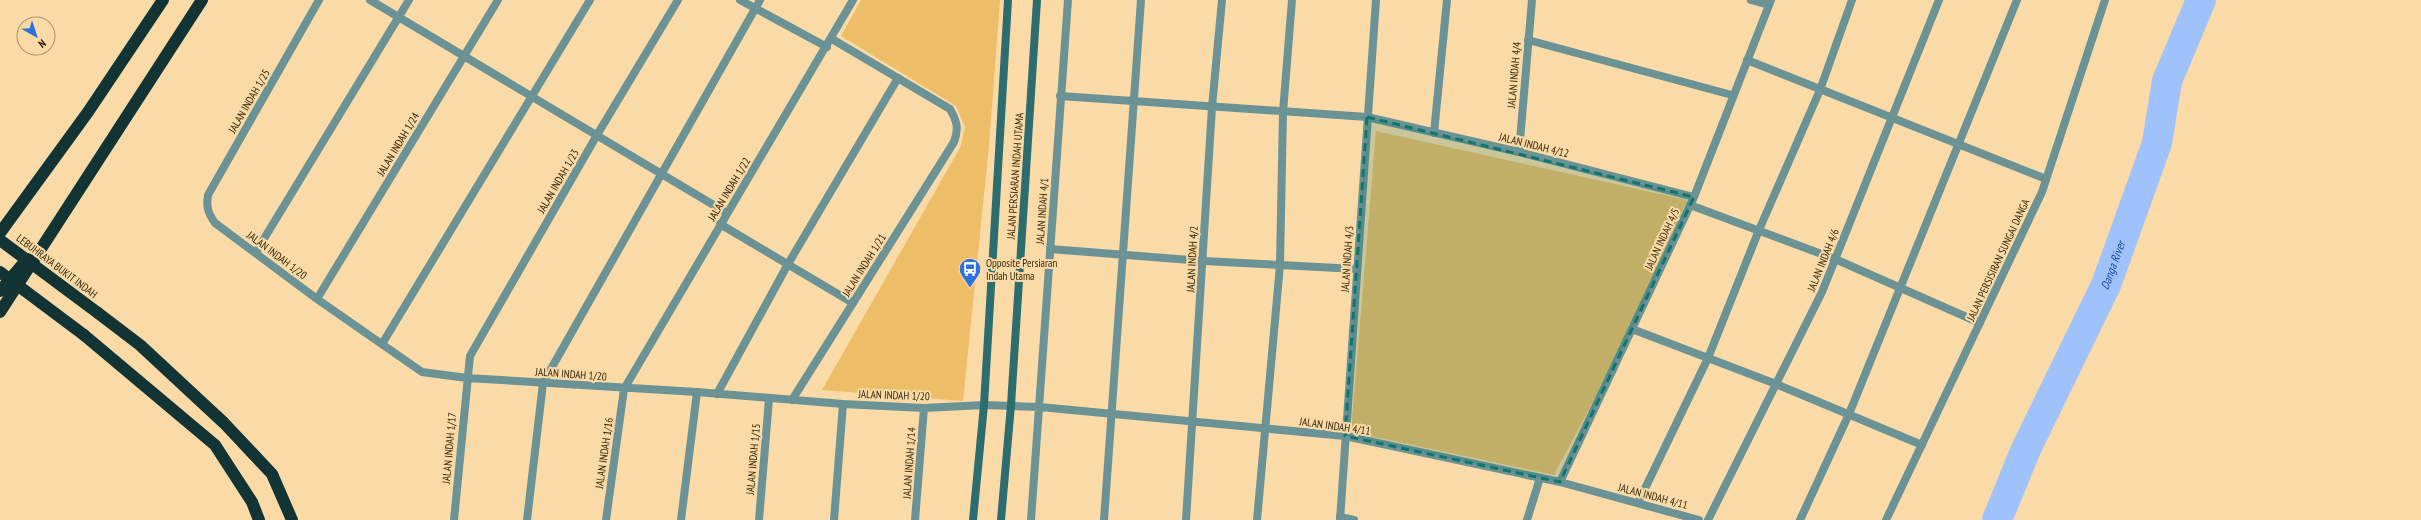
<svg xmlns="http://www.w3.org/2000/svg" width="2421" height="520" font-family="'PT Sans Narrow',sans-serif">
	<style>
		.green { fill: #eebd67 }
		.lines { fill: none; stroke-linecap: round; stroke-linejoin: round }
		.river { stroke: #9fc2fb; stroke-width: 30 }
		.lane { stroke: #6b9294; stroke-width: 8 }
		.street { stroke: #6b9294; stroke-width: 8 }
		.secondary { stroke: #2d6d70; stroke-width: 8 }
		.highway { stroke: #133435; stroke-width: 12 }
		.highway-bridge { stroke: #133435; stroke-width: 12 }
		.marked { fill: #0f766e; fill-opacity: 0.2; stroke: #0f766e; stroke-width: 3; stroke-dasharray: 8 5; stroke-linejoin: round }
		.labels { text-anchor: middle; stroke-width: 4; stroke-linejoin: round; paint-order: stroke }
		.street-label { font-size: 11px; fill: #36270b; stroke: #fadaa6 }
		.poi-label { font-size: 11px; fill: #36270b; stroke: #fadaa6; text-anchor: start }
		.water-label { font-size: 12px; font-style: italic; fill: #164a9b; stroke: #fadaa6 }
	</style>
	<rect width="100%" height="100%" fill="#fadaa6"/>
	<!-- green -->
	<path class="green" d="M861,0H1000L989,146L963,401L822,390L961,146L965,127L956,106L841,36Z
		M1376,131L1687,200L1632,329L1554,475L1351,432Z"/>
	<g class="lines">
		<!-- river -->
		<path class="river" id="s1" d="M1997,520L2026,449L2106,285L2157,143L2167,81L2201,0"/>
		<!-- lane -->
		<path class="lane" d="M370,0L727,213
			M740,0L827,47
			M1528,40L1732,95
			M1747,60L2046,179
			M1060,96L1367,117
			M1434,133L1447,0
			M1690,205L1835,259L1980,323
			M720,224L853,303
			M1050,249L1203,261L1357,269
			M256,252L409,0
			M1632,329L1776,384L1922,445
			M382,344L590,0
			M717,394L788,264L898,78
			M1638,503L1708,358L1759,230L1820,90L1852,0
			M1340,517L1354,520
			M527,520L543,383L760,0
			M681,520L697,392
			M834,520L843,404
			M1104,520L1141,0
			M1257,520L1280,265L1283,112L1292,0
			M1527,520L1540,478
			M1800,520L1849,414L2017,0"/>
		<!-- street -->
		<path class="street" d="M319,0L208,195C206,207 208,213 215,223L317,299L422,372L467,378L697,392L843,404L924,408L984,405L1040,407L1345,436L1560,482L1699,520
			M1751,0L1769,5
			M1367,117L1519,152L1694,197
			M1519,152L1532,0
			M317,299L498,0
			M792,400L954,142C959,129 957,121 950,109L832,39
			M1560,482L1694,197L1771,0
			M454,520L470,356L597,135L678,0
			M606,520L624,389L853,0
			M759,520L769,399
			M915,520L924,408
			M1031,520L1068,0
			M1186,520L1212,107L1222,0
			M1340,520L1376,0
			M1708,520L1822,292L1939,0
			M1886,520L2042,192L2105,0"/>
		<!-- secondary -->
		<path class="secondary" d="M973,520L984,405L1008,0
			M1001,520L1011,405L1037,0"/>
		<!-- highway -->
		<path class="highway" d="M0,233L88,112L163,0
			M0,291L27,259
			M0,312L202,0
			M98,313L140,345L224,423L272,474L292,520
			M84,335L215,445L252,502L259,520"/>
		<!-- highway-bridge -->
		<path class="highway-bridge" d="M0,240L98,313
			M0,272L84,335"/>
	</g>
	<!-- marked area -->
	<path class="marked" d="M1367,117L1694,197L1560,482L1345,436Z"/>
	<!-- icons -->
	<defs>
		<g id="bus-pin" transform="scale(1.15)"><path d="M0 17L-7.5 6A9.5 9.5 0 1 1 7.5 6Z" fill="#2d71de" stroke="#fadaa6"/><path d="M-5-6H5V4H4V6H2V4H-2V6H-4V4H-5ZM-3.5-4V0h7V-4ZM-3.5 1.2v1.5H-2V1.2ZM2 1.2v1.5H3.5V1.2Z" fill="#fff"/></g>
	</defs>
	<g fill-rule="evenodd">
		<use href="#bus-pin" x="970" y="269"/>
	</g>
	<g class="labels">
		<!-- street labels -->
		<g class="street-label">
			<text transform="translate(1514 75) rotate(-85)" y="4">JALAN INDAH 4/4</text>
			<text transform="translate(249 101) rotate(-60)" y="4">JALAN INDAH 1/25</text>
			<text transform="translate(398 144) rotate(-59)" y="4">JALAN INDAH 1/24</text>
			<text transform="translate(1534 145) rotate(14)" y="4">JALAN INDAH 4/12</text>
			<text transform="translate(1015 176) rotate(-86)" y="4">JALAN PERSIARAN INDAH UTAMA</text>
			<text transform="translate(558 181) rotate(-60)" y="4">JALAN INDAH 1/23</text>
			<text transform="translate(729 189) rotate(-59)" y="4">JALAN INDAH 1/22</text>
			<text transform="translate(1042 211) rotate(-86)" y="4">JALAN INDAH 4/1</text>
			<text transform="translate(1662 239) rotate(-65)" y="4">JALAN INDAH 4/5</text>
			<text transform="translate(277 255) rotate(37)" y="4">JALAN INDAH 1/20</text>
			<text transform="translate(1192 259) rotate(-87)" y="4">JALAN INDAH 4/2</text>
			<text transform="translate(1347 259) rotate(-86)" y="4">JALAN INDAH 4/3</text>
			<text transform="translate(1823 260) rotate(-68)" y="4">JALAN INDAH 4/6</text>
			<text transform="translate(1998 260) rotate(-65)" y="4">JALAN PERSISIRAN SUNGAI DANGA</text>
			<text transform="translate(864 265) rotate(-58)" y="4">JALAN INDAH 1/21</text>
			<text transform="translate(57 266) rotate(37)" y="4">LEBUHRAYA BUKIT INDAH</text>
			<text transform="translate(571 374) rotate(4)" y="4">JALAN INDAH 1/20</text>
			<text transform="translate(894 395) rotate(2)" y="4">JALAN INDAH 1/20</text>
			<text transform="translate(1335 426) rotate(8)" y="4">JALAN INDAH 4/11</text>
			<text transform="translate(449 448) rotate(-85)" y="4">JALAN INDAH 1/17</text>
			<text transform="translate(604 453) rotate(-82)" y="4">JALAN INDAH 1/16</text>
			<text transform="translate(753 459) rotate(-85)" y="4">JALAN INDAH 1/15</text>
			<text transform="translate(909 463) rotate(-86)" y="4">JALAN INDAH 1/14</text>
			<text transform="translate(1653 496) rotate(15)" y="4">JALAN INDAH 4/11</text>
		</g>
		<!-- poi labels -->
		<g class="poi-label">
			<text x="986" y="267">Opposite Persiaran<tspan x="986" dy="13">Indah Utama</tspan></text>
		</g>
		<!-- water labels -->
		<g class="water-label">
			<text dy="4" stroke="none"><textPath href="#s1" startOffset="280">Danga River</textPath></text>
		</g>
	</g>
	<!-- north arrow -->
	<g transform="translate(36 36) rotate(141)"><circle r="19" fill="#fadaa6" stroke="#ac9268"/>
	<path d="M0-3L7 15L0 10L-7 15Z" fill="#2d71de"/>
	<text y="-6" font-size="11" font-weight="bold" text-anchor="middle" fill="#36270b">N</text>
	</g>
</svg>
